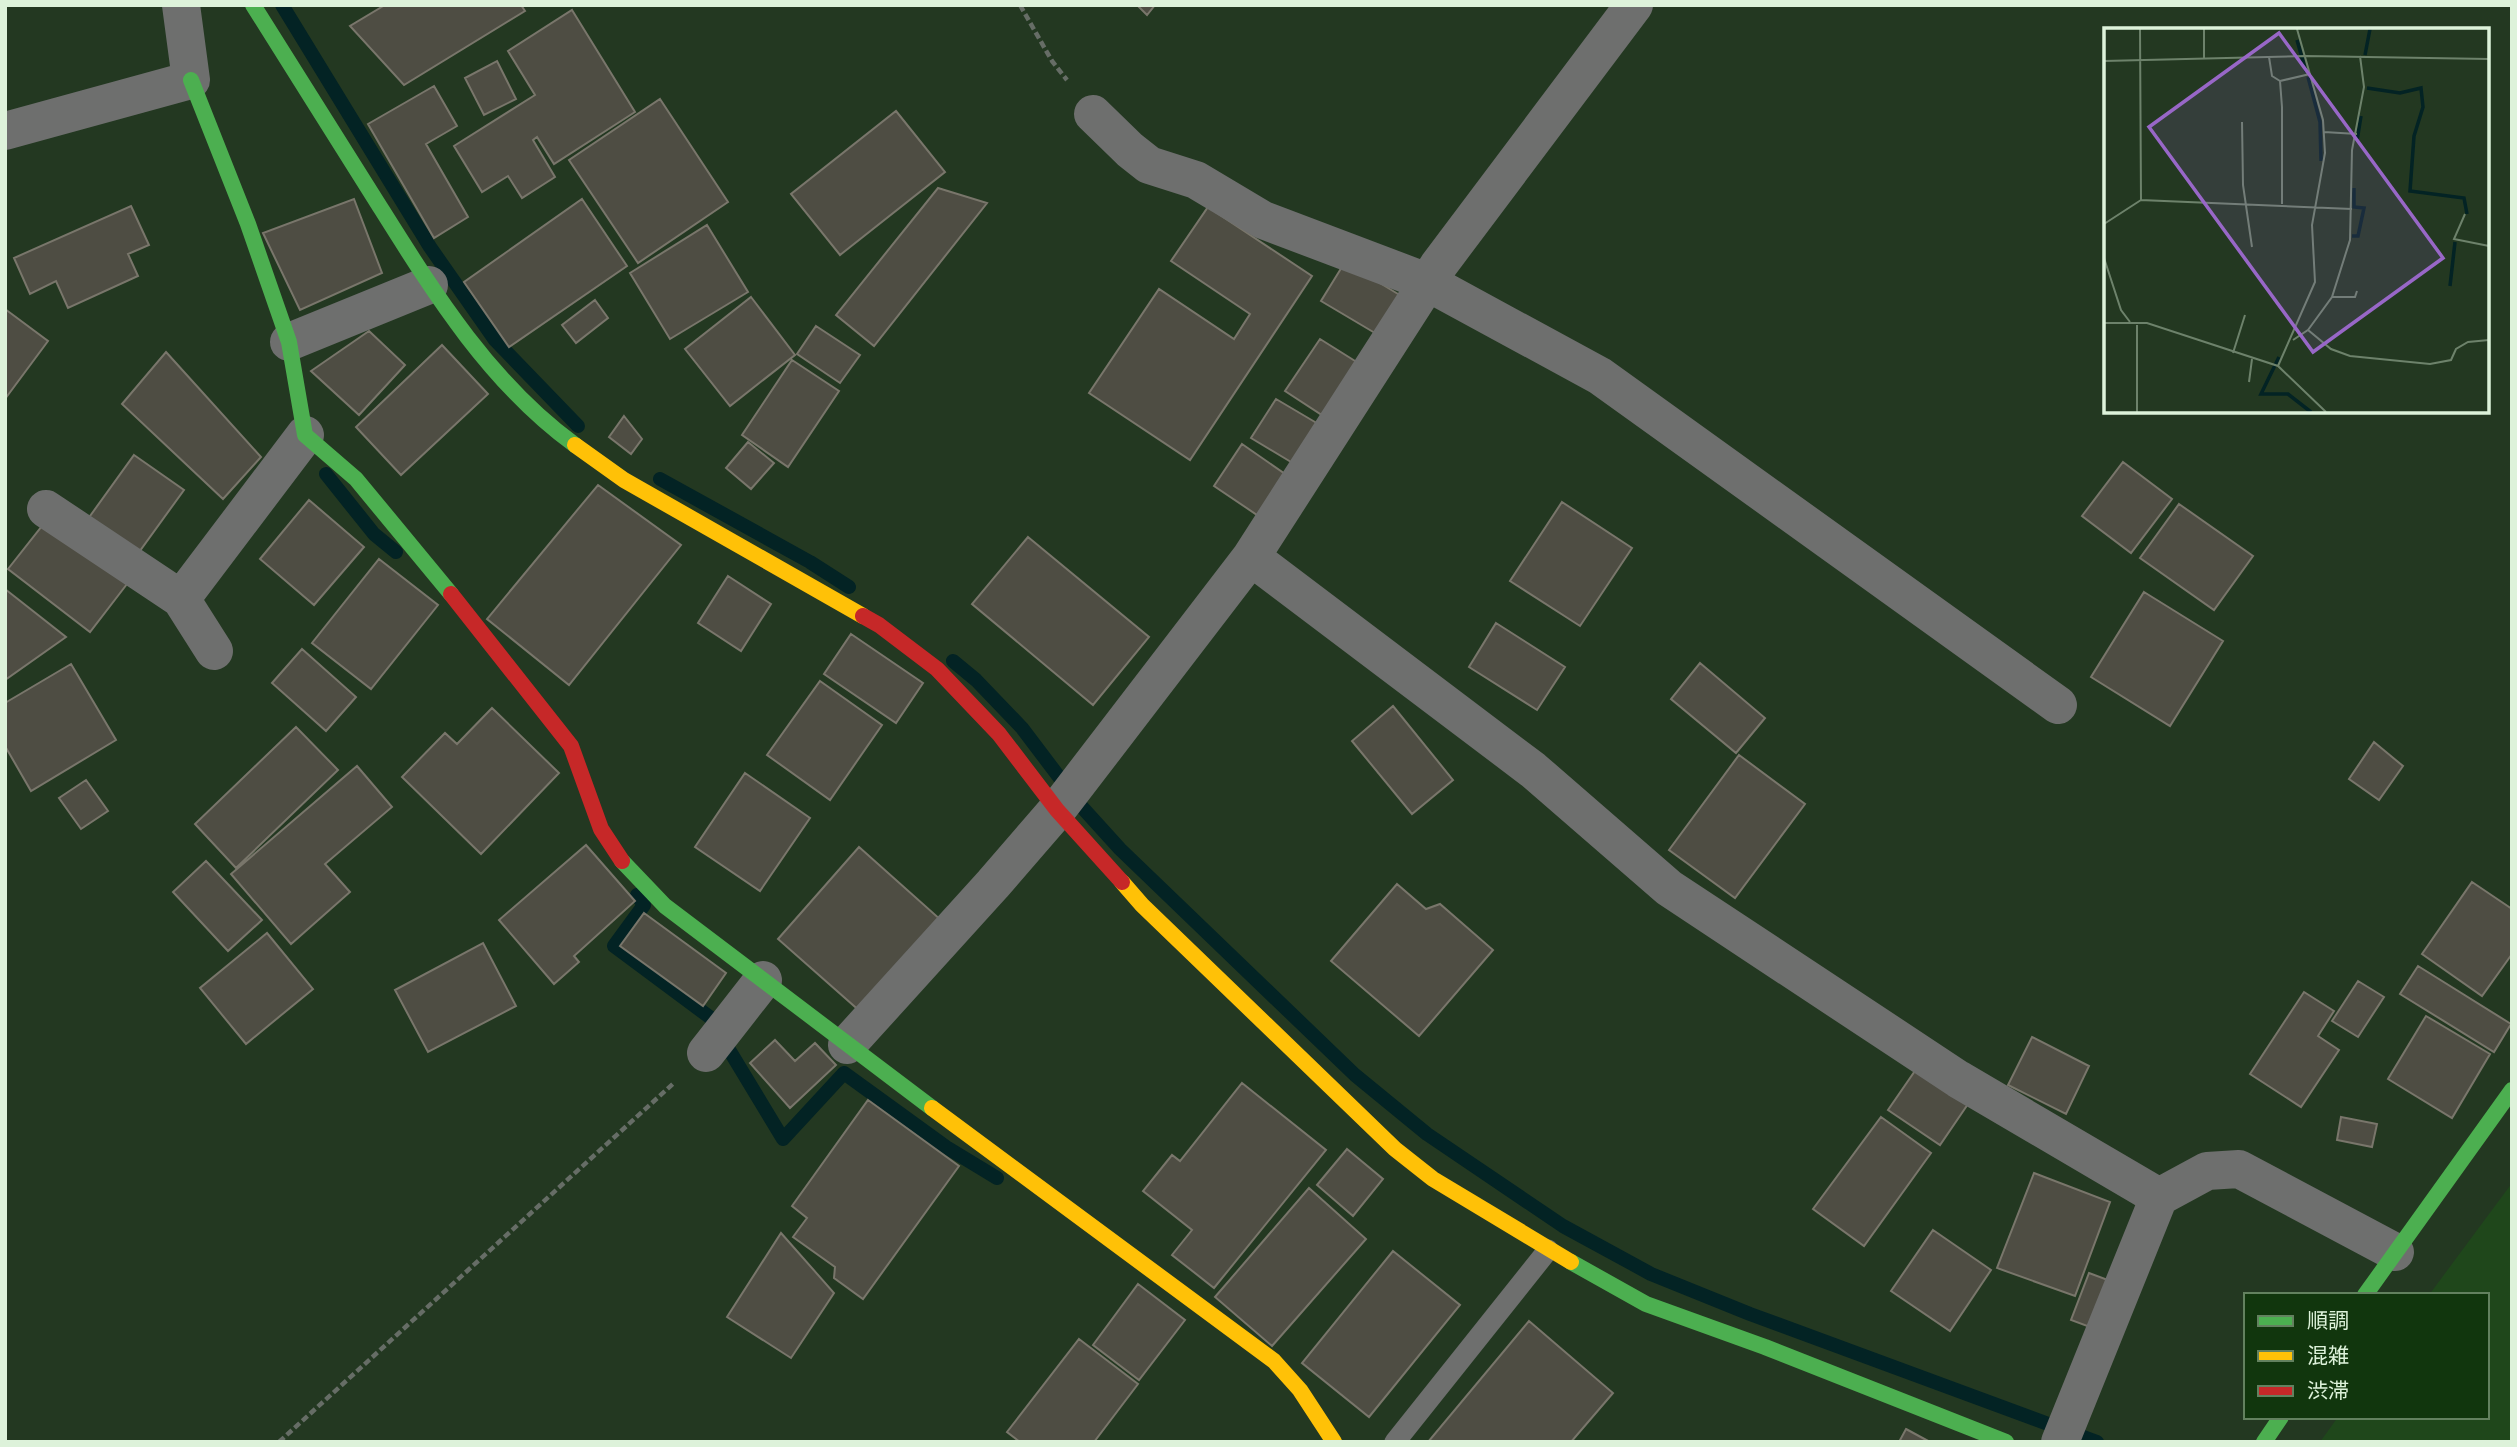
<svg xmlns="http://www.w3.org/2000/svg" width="2517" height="1447" font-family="'Open Sans','Noto Sans JP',sans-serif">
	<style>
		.built { fill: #1f471b }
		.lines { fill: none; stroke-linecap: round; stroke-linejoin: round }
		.stream { stroke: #032324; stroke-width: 14 }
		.building { fill: #4e4d43; stroke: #79766b; stroke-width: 2 }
		.path { stroke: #666d66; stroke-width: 4.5; stroke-dasharray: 7 3.5; stroke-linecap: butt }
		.lane { stroke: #6e6f6e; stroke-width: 21 }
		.street { stroke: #6e6f6e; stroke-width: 38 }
		.fast { stroke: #4caf50; stroke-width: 16 }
		.slow { stroke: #ffc107; stroke-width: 16 }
		.jam { stroke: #c62828; stroke-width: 16 }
		.inset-river { fill: none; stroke: #032324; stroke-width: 3.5 }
		.inset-road { fill: none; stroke: #6d826b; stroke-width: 2 }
		.view { fill: #9867c7; fill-opacity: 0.15; stroke: #9867c7; stroke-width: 3.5 }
		.inset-edge { fill: none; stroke: #ddf2da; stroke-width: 3.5 }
	</style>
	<rect width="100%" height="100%" fill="#233821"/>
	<!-- built -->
	<path class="built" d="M2512,1183V1442H2320L2338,1417H2487V1295H2429Z"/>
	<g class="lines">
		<!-- stream -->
		<path class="stream" d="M282,5L430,247L495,340L578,426
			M326,474L374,534L396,552
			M660,479L810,562L849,587
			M953,661L976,680L1022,728L1081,806L1120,849L1355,1075L1427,1134L1563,1226L1651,1274L1750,1314L2097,1442
			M637,895L644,905L614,946L719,1024L728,1048L783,1139L844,1073L946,1147L997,1178"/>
	</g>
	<!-- building -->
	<path class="building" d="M385,5H521L525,11L404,85L350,26Z
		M1137,5H1155L1147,15Z
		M572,10L635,112L554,164L537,137L533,140L555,177L522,198L508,176L482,192L454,146L535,95L508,51Z
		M497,61L516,99L484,115L465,78Z
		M434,86L457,126L426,144L468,217L434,238L368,124Z
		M660,99L728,202L638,263L569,160Z
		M896,111L945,172L840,255L791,194Z
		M938,188L987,203L874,346L836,315Z
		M354,199L382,273L300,310L263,233Z
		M582,199L627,266L509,347L464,282Z
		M131,206L149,245L128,254L138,276L68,308L56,281L30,294L14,258Z
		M1208,207L1312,276L1190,460L1089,393L1159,289L1234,339L1250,314L1171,261Z
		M707,225L748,292L670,339L630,273Z
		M1345,262L1403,297L1380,336L1321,301Z
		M751,297L795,355L730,406L685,349Z
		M595,300L608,318L576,343L562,325Z
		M5,309L48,341L5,399Z
		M816,326L860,355L840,383L797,354Z
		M369,331L405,365L359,415L311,371Z
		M1320,339L1363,366L1328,419L1285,391Z
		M442,345L488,394L401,475L356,427Z
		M166,352L261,457L223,499L122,404Z
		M792,360L839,391L788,467L742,435Z
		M1276,399L1320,425L1296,465L1251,438Z
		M624,416L642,439L631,454L609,437Z
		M748,442L774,463L751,489L726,468Z
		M1242,444L1288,476L1260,517L1214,486Z
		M134,455L184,490L134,559L85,523Z
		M2123,462L2172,499L2131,553L2082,516Z
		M598,485L681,545L569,685L487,619Z
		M309,500L364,547L314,605L260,559Z
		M1562,502L1632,548L1580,626L1510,581Z
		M2179,504L2253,556L2214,610L2140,558Z
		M46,521L127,584L90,632L8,569Z
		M1028,537L1149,637L1093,705L972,604Z
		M379,559L438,605L371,689L312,643Z
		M728,576L771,604L741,651L698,623Z
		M5,589L66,637L5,680Z
		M2144,592L2223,641L2170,726L2091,677Z
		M1496,623L1565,667L1537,710L1469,667Z
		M851,634L923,683L896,723L824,674Z
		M302,649L356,697L326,731L272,683Z
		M1700,663L1765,718L1736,753L1671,699Z
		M71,664L116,740L31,791L5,746V703Z
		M820,681L882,725L830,800L767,755Z
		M1393,706L1453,780L1412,814L1352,741Z
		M492,708L559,773L481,854L402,777L445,733L457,744Z
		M296,727L338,770L236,868L195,824Z
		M2374,742L2403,766L2379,800L2349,779Z
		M1739,755L1805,804L1735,898L1669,850Z
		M357,766L392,807L325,864L350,892L291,944L231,874Z
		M745,773L810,818L760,891L695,847Z
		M86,780L108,811L81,829L59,798Z
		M586,845L635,901L574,956L579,962L554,984L499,920Z
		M859,847L942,921L862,1013L778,939Z
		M206,861L262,920L228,951L173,892Z
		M2472,882L2512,909V954L2482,996L2422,954Z
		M1397,884L1426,909L1440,904L1493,950L1419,1036L1331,961Z
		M644,913L726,973L703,1006L620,946Z
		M267,933L313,989L246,1044L200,988Z
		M483,943L516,1006L428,1052L395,990Z
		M2418,966L2511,1024L2494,1052L2400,994Z
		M2358,981L2384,997L2358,1037L2332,1021Z
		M2304,992L2334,1011L2318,1036L2339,1050L2301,1107L2250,1074Z
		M2426,1016L2490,1054L2452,1118L2388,1079Z
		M2032,1037L2089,1066L2066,1114L2008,1085Z
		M775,1040L795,1061L815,1043L836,1065L790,1108L750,1063Z
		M1917,1068L1968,1104L1940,1145L1888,1110Z
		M1242,1083L1326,1150L1214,1288L1172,1255L1192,1230L1143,1191L1172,1155L1180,1161Z
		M868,1100L959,1166L863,1299L834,1278L835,1267L793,1237L807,1218L792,1206Z
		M1881,1117L1931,1153L1864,1246L1813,1209Z
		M2341,1117L2377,1124L2372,1147L2337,1140Z
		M1347,1149L1383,1179L1353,1216L1317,1185Z
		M2034,1173L2110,1202L2075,1296L1997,1268Z
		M1309,1188L1366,1239L1272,1346L1215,1297Z
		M1933,1230L1991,1270L1950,1331L1891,1291Z
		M781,1233L834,1293L791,1358L727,1317Z
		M1393,1251L1460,1305L1369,1417L1302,1363Z
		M2089,1273L2116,1283L2098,1330L2071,1320Z
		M1138,1284L1185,1320L1139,1380L1093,1345Z
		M1529,1321L1613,1393L1571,1442H1428Z
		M1079,1339L1138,1384L1094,1442H1020L1007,1432Z
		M1906,1429L1930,1442H1899Z"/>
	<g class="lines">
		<!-- path -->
		<path class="path" d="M1020,5L1052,61L1067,80
			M279,1442L675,1082"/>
		<!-- lane -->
		<path class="lane" d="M1395,1442L1548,1250"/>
		<!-- street -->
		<path class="street" d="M1093,114L1130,150L1149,165L1196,180L1263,220L1427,282L1600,376L2058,705
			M5,131L191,80L181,5
			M289,342L429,285
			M46,509L181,599
			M1251,557L1533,770L1669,888L1958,1079L2159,1197L2207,1171L2239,1169L2395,1252
			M214,651L181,599L305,435
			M847,1045L993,884L1057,810L1251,557L1438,266L1634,5
			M706,1053L763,980
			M2060,1442L2159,1197"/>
		<!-- fast -->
		<path class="fast" d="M253,5C294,70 334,134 375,199C431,288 488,382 575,445
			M191,80L248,224L289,342L305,435L356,479L451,594
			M622,861L665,906L932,1108
			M1571,1262L1646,1304L1765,1347L2006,1442
			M2365,1295L2512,1090
			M2264,1442L2281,1417"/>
		<!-- slow -->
		<path class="slow" d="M575,445L624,480L863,616
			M1122,882L1142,905L1395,1149L1433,1179L1571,1262
			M932,1108L1274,1361L1300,1390L1334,1442"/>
		<!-- jam -->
		<path class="jam" d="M451,594L571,746L601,829L622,861
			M863,616L879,625L937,669L999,734L1057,810L1122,882"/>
	</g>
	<!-- overview -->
	<g transform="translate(2104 28)">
		<rect width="385" height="385" fill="#233821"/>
		<path class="inset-river" d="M193,12L202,44M261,27L266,1M204,49L216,94L217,133M263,60L296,65L317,60L319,79L310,108L306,163L360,170L363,186M253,113L257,88M248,208H254L260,180L250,179V160M346,258L351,214M175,329L157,366H184L207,384"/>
		<path class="inset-road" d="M36,1L37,172L248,181M100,1V30M165,29L168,48L176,53L178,79V176M0,33L202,28L385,31M176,53L206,46M138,94L139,157L148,219M220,104L253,106M361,186L350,211L385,218M0,196L37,172M0,230L17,282L26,294M228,269H251L253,263M0,295H43L174,338L222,384M204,302L228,269L246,212L248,122L260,59L256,28M189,312L204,302L227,321L246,328L326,336L347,332L352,321L364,314L385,312M129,325L141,287M174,338L211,254L208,197L221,125L219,92L193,1M145,354L148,331M33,384V297"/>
		<path class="view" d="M175,5L339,230L209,324L45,99Z"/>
		<rect width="385" height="385" class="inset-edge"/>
	</g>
	<!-- border -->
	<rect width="2517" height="1447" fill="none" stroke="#ddf2da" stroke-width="14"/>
	<!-- legend -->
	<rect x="2244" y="1293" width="245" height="126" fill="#11360d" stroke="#63815f" stroke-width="2"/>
	<rect x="2258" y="1316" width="35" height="10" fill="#4caf50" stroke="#63815f" stroke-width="2"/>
	<text x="2307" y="1328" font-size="21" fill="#ddf2da">順調</text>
	<rect x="2258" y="1351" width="35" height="10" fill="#ffc107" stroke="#63815f" stroke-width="2"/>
	<text x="2307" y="1363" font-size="21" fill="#ddf2da">混雑</text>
	<rect x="2258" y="1386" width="35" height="10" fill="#c62828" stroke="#63815f" stroke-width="2"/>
	<text x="2307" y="1398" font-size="21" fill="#ddf2da">渋滞</text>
</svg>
